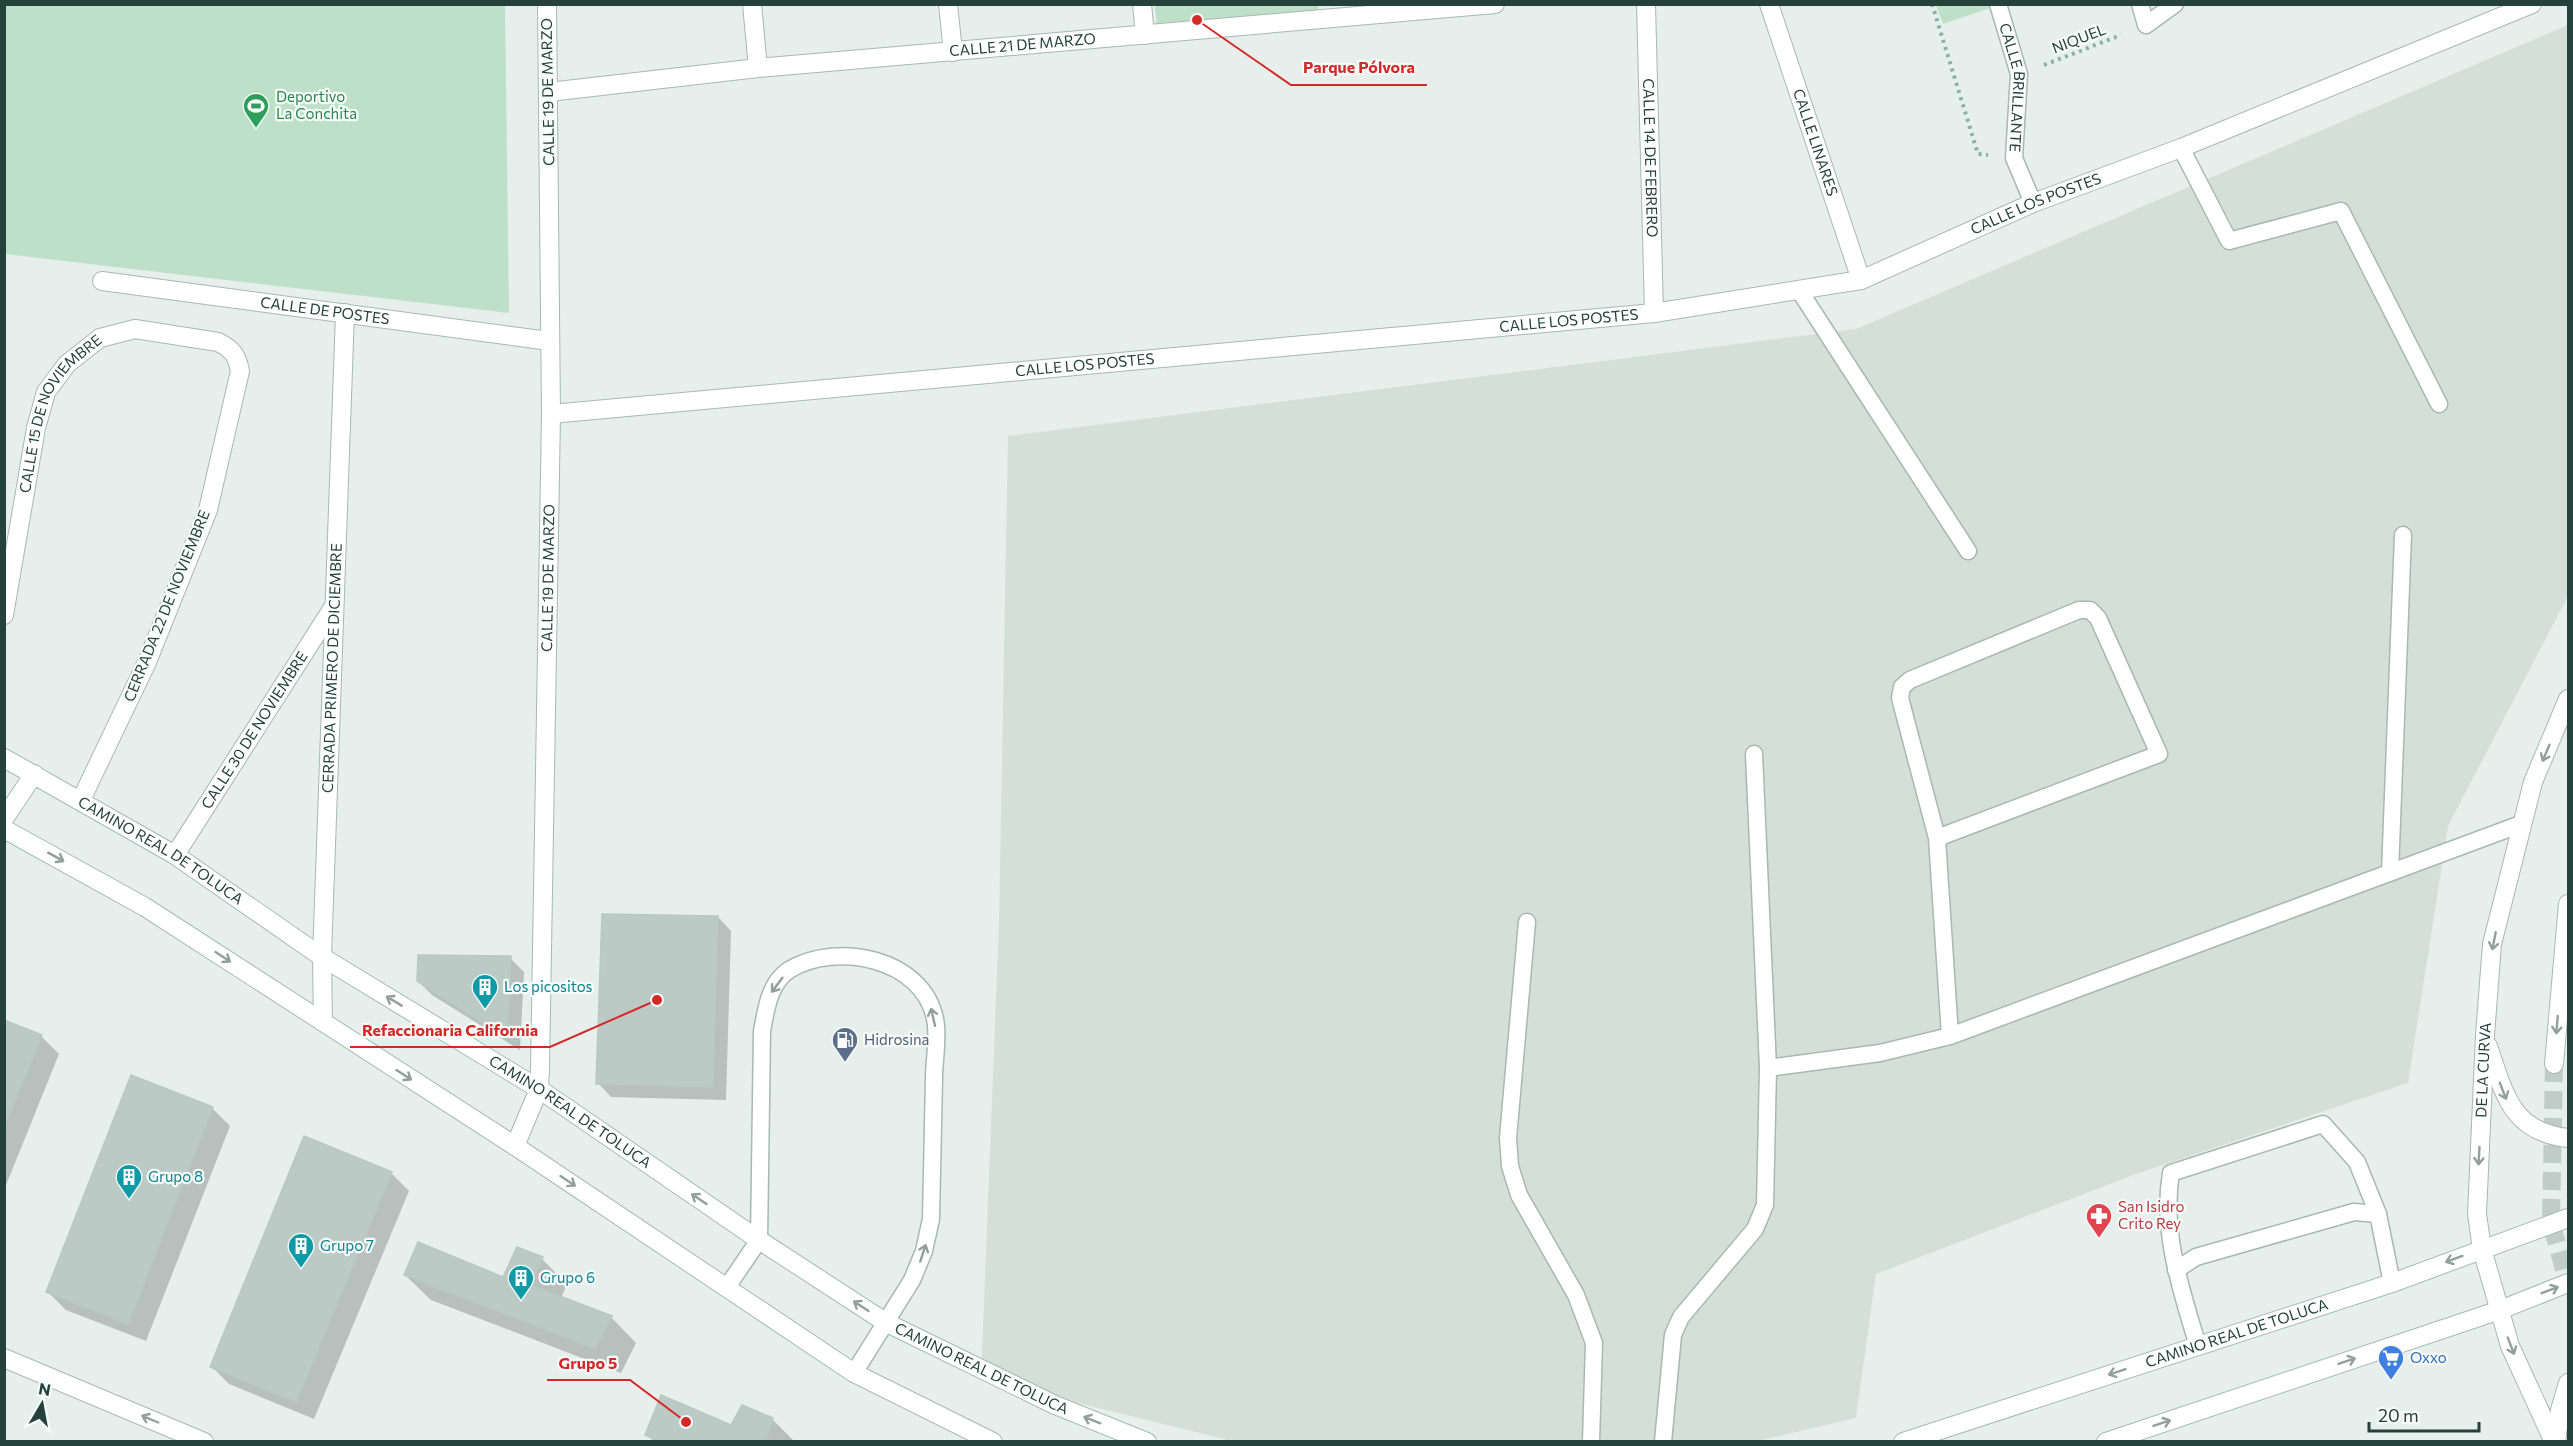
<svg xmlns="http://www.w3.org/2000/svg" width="2573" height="1446" font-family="Commissioner,sans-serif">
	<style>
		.built { fill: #d4dfda }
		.green { fill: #bfe0c8 }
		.shadow { fill: #0003 }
		.building { fill: #bbcac4; stroke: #b8c9c2; stroke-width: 1.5 }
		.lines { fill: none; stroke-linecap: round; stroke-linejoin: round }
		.secondary-tunnel { stroke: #bfccc8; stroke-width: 18; stroke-dasharray: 18 9; stroke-linecap: butt }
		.service-casing { stroke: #a8b8b2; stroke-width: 19 }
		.minor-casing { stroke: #a8b8b2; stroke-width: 20 }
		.tertiary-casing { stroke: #a8b8b2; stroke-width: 20 }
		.secondary-casing { stroke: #a4bbb3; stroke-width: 20 }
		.path { stroke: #86b3a5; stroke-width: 4; stroke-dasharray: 3 4.5; stroke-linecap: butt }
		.service { stroke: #fff; stroke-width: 16 }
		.minor { stroke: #fff; stroke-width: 18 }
		.tertiary { stroke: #fff; stroke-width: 18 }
		.secondary { stroke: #fff; stroke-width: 18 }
		.oneway { stroke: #92a09c }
		.labels { text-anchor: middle; stroke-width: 4.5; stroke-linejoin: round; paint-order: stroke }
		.street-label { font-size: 15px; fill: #24423a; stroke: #f7fbf9 }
		.leisure-label { font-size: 15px; fill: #27864d; stroke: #f7fbf9; text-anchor: start }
		.culture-label { font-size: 15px; fill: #0d838f; stroke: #f7fbf9; text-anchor: start }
		.service-label { font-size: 15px; fill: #4e5e75; stroke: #f7fbf9; text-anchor: start }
		.health-label { font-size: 15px; fill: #be3a42; stroke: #f7fbf9; text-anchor: start }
		.shop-label { font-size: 15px; fill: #366cbe; stroke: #f7fbf9; text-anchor: start }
		.leader { fill: none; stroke: #d62828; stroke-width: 2 }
		.callout-dot { fill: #d62828; stroke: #f7fbf9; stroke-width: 2 }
		.callout-label { font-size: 16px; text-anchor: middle; font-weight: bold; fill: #d62828; stroke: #f7fbf9; stroke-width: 4.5; stroke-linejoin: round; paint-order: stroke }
	</style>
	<rect width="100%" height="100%" fill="#e6efeb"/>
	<!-- built -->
	<path class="built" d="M2568,25V596L2448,826L2408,1083L2136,1174L1876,1274L1856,1418L1758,1441H1232L981,1379L999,924L1008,436L1856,329Z"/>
	<!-- green -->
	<path class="green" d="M1318,4L1319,12L1157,28L1155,5Z
		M1993,4V7L1943,24L1936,5Z
		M4,5H505L509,313L5,254Z"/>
	<!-- shadow -->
	<path class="shadow" d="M718,917L731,931L726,1100L611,1097L598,1083Z
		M510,958L524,972L520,1050L432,995L418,981Z
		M4,1022L41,1036L59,1054L4,1190Z
		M212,1108L230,1126L146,1341L66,1310L48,1292Z
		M391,1173L409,1191L314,1419L229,1384L211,1366Z
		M542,1259L567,1284L561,1298L611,1317L636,1343L621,1373L431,1300L405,1275L504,1279Z
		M772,1419L795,1442H654L647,1434L732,1427Z"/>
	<!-- building -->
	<path class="building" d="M602,914L718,916L713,1087L596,1084Z
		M418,955L511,956L507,1038L417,981Z
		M4,1020L42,1035L4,1128Z
		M131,1075L213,1107L128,1324L46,1292Z
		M304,1136L392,1172L296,1402L210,1367Z
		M418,1242L503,1277L517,1247L543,1257L531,1285L612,1316L595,1349L404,1275Z
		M661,1395L731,1425L742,1405L773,1418L766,1439L772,1442H661L645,1435Z"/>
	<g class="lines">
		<!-- secondary-tunnel -->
		<path class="secondary-tunnel" d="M2554,1064L2551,1222L2568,1284"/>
		<!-- service casing -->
		<g class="service-casing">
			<g id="service">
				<path id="s1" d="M1998,4L2019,74L2014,158L2033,203"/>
				<path d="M2140,4L2146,25L2175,4"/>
				<path d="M2181,148L2229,241L2341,211L2439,404"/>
				<path d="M1799,290L1968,551"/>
				<path d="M1937,838L1900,698L1902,687L1910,680L2079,610H2090L2098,618L2159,754L1937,838L1950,1036"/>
				<path d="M2390,873L2403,535"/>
				<path d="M1527,922L1508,1138L1510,1166L1519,1195L1576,1295L1594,1343L1591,1442"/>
				<path d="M1768,1068L1880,1053L1950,1036L2521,824"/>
				<path d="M2176,1270L2196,1257L2354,1212L2378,1214"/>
				<path d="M727,1287L759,1240L762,1031C766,1010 769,983 789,970C836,941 923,958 935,1019C939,1036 934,1059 934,1078C933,1125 932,1172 931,1219L924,1251L912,1280L854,1373"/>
				<path d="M2198,1346C2181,1290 2161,1231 2171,1173L2323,1124L2357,1162L2378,1214L2392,1283"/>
				<path d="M1663,1442L1673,1335L1681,1317L1755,1229L1765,1205L1768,1068L1754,754"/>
			</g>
		</g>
		<!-- minor casing -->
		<g class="minor-casing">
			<g id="minor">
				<path d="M752,4L758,68"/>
				<path d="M948,4L953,52"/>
				<path d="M1142,4L1145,35"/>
				<path id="s2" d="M1646,4L1654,313"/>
				<path id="s3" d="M1769,4L1861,280"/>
				<path id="s4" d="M549,92L758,68L1495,4"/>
				<path id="s5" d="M102,281L549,341"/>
				<path id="s6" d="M551,414L1654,313L1861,280L2033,203L2181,148L2532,4"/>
				<path id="s7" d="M4,615L36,428L46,392L67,364L100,338L135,329L218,342C232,349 237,355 240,371L208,510L147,662L81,800"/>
				<path id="s8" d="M175,855L334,606"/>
				<path id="s9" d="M323,1022L322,957L345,313"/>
				<path id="s10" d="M515,1146L539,1089L540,1069L551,414L547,4"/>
				<path d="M4,1358L204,1442"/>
			</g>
		</g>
		<!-- tertiary casing -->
		<g class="tertiary-casing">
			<g id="tertiary">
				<path d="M2488,1046C2504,1093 2511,1132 2568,1138"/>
				<path id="s11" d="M2554,1442L2510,1346L2482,1249L2477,1214L2485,1035L2492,944L2533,782L2568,699"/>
				<path d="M2556,1442L2560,1410L2568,1383"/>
			</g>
		</g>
		<!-- secondary casing -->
		<g class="secondary-casing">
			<g id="secondary">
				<path id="s12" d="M4,758L175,855L322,957L539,1089L759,1240L885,1322L1055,1405L1147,1442"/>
				<path d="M4,819L34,774"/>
				<path d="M4,829L145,907L515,1146L854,1373L993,1442"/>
				<path d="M2554,1064L2568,904"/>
				<path id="s13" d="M1903,1442L2392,1283L2568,1218"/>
				<path d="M2106,1442L2500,1310L2568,1283"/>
			</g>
		</g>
		<!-- path -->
		<path class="path" d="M1932,4L1978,154L1988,155
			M2044,65L2121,35"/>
		<!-- service -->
		<use href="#service" class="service"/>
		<!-- minor -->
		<use href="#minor" class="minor"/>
		<!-- tertiary -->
		<use href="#tertiary" class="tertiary"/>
		<!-- secondary -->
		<use href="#secondary" class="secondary"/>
	</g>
	<!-- one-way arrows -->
	<defs><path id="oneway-shaft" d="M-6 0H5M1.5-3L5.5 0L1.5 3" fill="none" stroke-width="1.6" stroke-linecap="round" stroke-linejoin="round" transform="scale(1.5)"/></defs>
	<g class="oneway">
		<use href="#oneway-shaft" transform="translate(2546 753) rotate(113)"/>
		<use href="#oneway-shaft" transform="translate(56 857) rotate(29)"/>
		<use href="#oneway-shaft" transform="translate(2494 941) rotate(101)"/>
		<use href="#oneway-shaft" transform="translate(223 957) rotate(33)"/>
		<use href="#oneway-shaft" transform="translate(777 985) rotate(127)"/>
		<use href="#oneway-shaft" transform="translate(394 1001) rotate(-149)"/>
		<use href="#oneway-shaft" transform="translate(933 1017) rotate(-103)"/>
		<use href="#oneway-shaft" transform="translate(2557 1025) rotate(95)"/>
		<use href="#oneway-shaft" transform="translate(404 1075) rotate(33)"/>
		<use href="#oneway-shaft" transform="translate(2503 1091) rotate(69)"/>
		<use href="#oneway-shaft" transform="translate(2479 1156) rotate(93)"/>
		<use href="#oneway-shaft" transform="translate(568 1181) rotate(34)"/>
		<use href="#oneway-shaft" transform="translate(699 1199) rotate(-146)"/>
		<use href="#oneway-shaft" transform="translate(923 1253) rotate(-72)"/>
		<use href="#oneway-shaft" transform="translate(2454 1259) rotate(160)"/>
		<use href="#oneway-shaft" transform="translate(2550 1290) rotate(-21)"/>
		<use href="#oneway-shaft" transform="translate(861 1306) rotate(-147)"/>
		<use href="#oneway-shaft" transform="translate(2511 1346) rotate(69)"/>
		<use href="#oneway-shaft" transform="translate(2347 1361) rotate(-19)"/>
		<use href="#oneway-shaft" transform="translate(2117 1372) rotate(162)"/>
		<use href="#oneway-shaft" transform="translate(150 1419) rotate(-157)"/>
		<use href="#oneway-shaft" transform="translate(1092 1420) rotate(-158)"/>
		<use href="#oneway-shaft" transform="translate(2162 1423) rotate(-19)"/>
	</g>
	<!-- icons -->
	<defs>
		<g id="stadium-pin" transform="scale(1.35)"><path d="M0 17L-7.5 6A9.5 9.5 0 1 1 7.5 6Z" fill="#2e9e5b" stroke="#f7fbf9"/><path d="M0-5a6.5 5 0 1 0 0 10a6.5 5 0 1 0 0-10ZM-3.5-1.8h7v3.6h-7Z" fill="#fff"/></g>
		<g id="building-pin" transform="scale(1.35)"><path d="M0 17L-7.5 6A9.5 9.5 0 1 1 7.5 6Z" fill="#0f9aa8" stroke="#f7fbf9"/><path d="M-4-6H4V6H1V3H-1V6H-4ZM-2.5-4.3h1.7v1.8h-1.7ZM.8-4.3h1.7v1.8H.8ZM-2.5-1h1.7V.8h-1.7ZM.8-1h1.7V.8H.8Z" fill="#fff"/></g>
		<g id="fuel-pin" transform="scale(1.35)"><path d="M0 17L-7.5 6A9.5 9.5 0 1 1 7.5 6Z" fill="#5c6f8a" stroke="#f7fbf9"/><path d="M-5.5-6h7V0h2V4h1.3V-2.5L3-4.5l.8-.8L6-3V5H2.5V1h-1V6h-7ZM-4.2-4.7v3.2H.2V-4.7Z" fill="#fff"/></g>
		<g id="pharmacy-pin" transform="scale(1.35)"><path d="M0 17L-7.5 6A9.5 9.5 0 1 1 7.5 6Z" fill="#e0444e" stroke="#f7fbf9"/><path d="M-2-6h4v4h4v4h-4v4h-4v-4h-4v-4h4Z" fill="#fff"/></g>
		<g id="supermarket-pin" transform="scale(1.35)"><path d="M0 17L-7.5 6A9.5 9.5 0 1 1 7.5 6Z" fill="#3f7fe0" stroke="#f7fbf9"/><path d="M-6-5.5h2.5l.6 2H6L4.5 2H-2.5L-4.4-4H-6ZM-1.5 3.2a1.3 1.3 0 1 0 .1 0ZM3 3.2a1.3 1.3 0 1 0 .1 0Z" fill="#fff"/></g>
	</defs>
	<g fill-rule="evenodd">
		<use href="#stadium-pin" x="256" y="106"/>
		<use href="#building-pin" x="485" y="987"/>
		<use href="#fuel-pin" x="845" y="1040"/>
		<use href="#building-pin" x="129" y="1177"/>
		<use href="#pharmacy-pin" x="2099" y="1216"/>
		<use href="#building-pin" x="301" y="1246"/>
		<use href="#building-pin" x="521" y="1278"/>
		<use href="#supermarket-pin" x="2391" y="1358"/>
	</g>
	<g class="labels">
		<!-- street labels -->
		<g class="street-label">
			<text transform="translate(2079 39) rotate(-21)" y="5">NIQUEL</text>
			<text dy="5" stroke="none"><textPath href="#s4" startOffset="476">CALLE 21 DE MARZO</textPath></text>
			<text dy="5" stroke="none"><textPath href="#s1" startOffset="86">CALLE BRILLANTE</textPath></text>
			<text transform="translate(548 92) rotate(-91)" y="5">CALLE 19 DE MARZO</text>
			<text dy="5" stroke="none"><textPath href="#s3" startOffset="146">CALLE LINARES</textPath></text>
			<text dy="5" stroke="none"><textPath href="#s2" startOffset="154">CALLE 14 DE FEBRERO</textPath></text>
			<text dy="5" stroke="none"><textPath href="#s6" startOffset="1508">CALLE LOS POSTES</textPath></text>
			<text dy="5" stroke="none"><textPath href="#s5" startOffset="225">CALLE DE POSTES</textPath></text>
			<text dy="5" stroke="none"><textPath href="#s6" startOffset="1022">CALLE LOS POSTES</textPath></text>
			<text dy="5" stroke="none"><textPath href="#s6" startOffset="536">CALLE LOS POSTES</textPath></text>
			<text dy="5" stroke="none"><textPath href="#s7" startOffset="214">CALLE 15 DE NOVIEMBRE</textPath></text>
			<text dy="5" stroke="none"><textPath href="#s10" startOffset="573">CALLE 19 DE MARZO</textPath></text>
			<text transform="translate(167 606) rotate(-68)" y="5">CERRADA 22 DE NOVIEMBRE</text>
			<text dy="5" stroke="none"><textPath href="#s9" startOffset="354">CERRADA PRIMERO DE DICIEMBRE</textPath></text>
			<text dy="5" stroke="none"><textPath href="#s8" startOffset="148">CALLE 30 DE NOVIEMBRE</textPath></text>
			<text dy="5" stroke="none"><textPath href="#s12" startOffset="182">CAMINO REAL DE TOLUCA</textPath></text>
			<text dy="5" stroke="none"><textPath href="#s11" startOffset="386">DE LA CURVA</textPath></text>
			<text dy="5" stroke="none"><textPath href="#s12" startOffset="668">CAMINO REAL DE TOLUCA</textPath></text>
			<text dy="5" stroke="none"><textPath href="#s13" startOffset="351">CAMINO REAL DE TOLUCA</textPath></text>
			<text dy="5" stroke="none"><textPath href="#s12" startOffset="1154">CAMINO REAL DE TOLUCA</textPath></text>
		</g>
		<!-- leisure labels -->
		<g class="leisure-label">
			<text x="276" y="102">Deportivo<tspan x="276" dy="17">La Conchita</tspan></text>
		</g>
		<!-- culture labels -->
		<g class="culture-label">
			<text x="504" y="992">Los picositos</text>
			<text x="148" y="1182">Grupo 8</text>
			<text x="320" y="1251">Grupo 7</text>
			<text x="540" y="1283">Grupo 6</text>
		</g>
		<!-- service labels -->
		<g class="service-label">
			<text x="864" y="1045">Hidrosina</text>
		</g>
		<!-- health labels -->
		<g class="health-label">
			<text x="2118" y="1212">San Isidro<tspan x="2118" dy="17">Crito Rey</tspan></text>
		</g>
		<!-- shop labels -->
		<g class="shop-label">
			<text x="2410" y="1363">Oxxo</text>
		</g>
	</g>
	<!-- callouts -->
	<path class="leader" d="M1197 20L1291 85H1427M657 1000L550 1047H350M686 1422L630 1380H547"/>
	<g class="callout-dot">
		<circle cx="1197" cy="20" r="6"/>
		<circle cx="657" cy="1000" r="6"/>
		<circle cx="686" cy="1422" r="6"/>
	</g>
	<g class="callout-label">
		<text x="1359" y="73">Parque Pólvora</text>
		<text x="450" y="1036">Refaccionaria California</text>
		<text x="588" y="1369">Grupo 5</text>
	</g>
	<!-- border -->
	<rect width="2573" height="1446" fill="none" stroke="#24423a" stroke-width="12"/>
	<!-- north arrow -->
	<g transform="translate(42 1404) rotate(10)" stroke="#f7fbf9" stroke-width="4.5" paint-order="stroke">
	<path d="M0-4.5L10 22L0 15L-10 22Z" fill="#24423a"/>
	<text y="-9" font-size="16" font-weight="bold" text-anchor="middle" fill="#24423a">N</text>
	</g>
	<!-- scale -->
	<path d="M2369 1422v9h110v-9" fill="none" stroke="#24423a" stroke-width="3"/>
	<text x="2378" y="1422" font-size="18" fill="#24423a" stroke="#f7fbf9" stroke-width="4.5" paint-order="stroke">20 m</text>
</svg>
